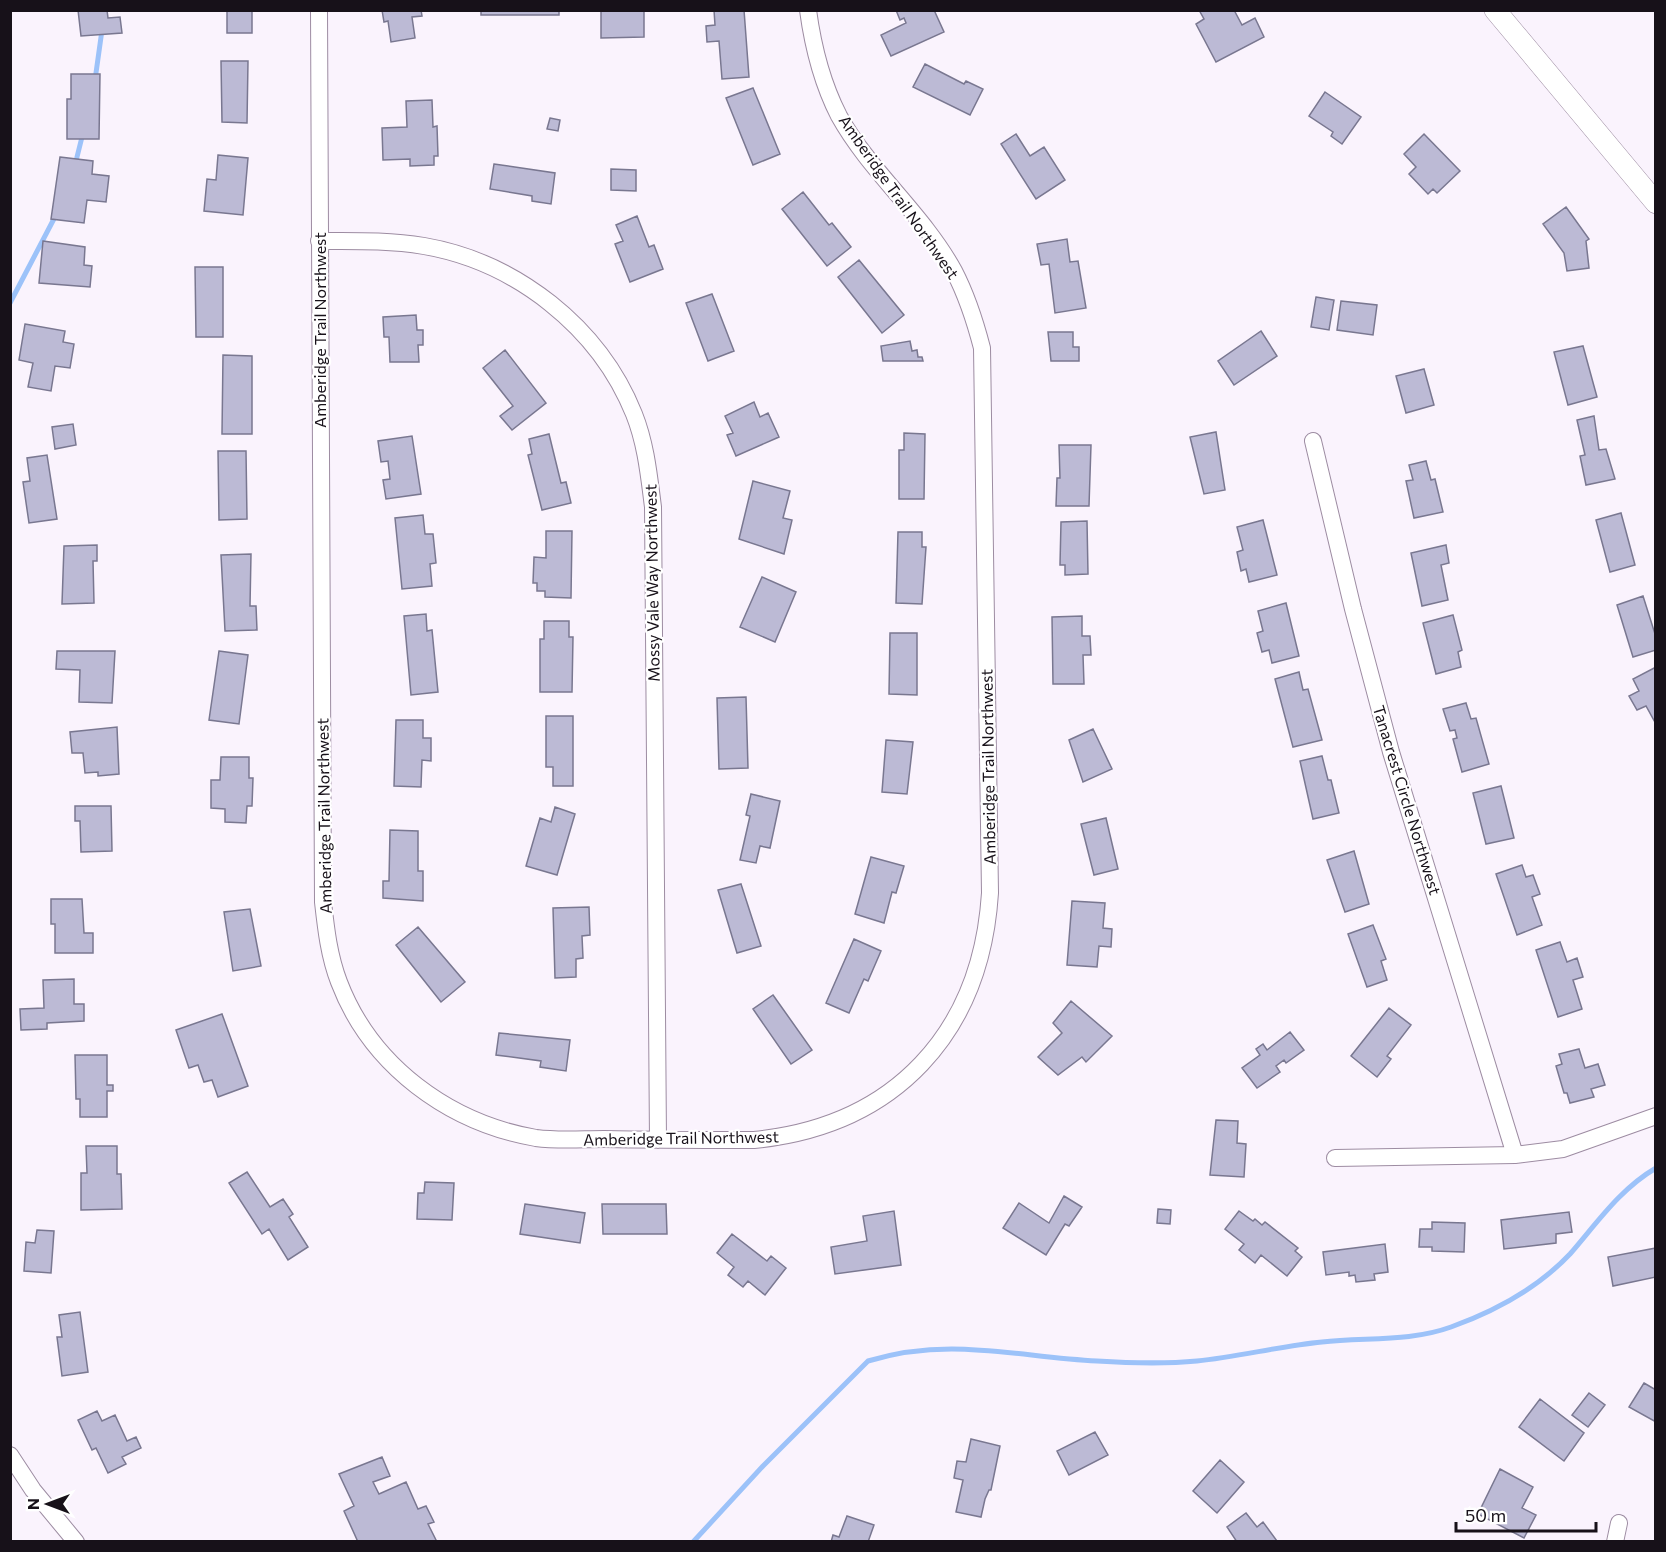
<svg xmlns="http://www.w3.org/2000/svg" width="1666" height="1552" font-family="Commissioner,sans-serif">
	<style>
		.lines { fill: none; stroke-linecap: round; stroke-linejoin: round }
		.stream { stroke: #9cc2f9; stroke-width: 5 }
		.building { fill: #bcbad5; stroke: #797790; stroke-width: 1.5 }
		.minor-casing { stroke: #9d8ca2; stroke-width: 18 }
		.tertiary-casing { stroke: #9d8ca2; stroke-width: 22 }
		.minor { stroke: #fff; stroke-width: 16 }
		.tertiary { stroke: #fff; stroke-width: 21 }
		.labels { text-anchor: middle; stroke-width: 4.5; stroke-linejoin: round; paint-order: stroke }
		.street-label { font-size: 16px; fill: #171119; stroke: #fff }
	</style>
	<rect width="100%" height="100%" fill="#faf3fd"/>
	<g class="lines">
		<!-- stream -->
		<path class="stream" d="M95,80L102,30
			M75,165L83,133
			M10,303L57,213
			M693,1542L763,1466L868,1361C950,1336 1016,1357 1097,1361C1129,1363 1165,1364 1197,1361C1238,1357 1280,1346 1322,1342C1365,1337 1410,1342 1451,1327C1495,1311 1538,1288 1570,1254C1597,1223 1620,1189 1656,1168"/>
	</g>
	<!-- building -->
	<path class="building" d="M78,10H107L108,18L120,17L122,33L81,36Z
		M227,10H252V33H227Z
		M382,10H421L422,16L412,17L415,38L391,42L388,21L384,22Z
		M481,10H559V15H481Z
		M601,10H644V37L601,38Z
		M714,10H744L749,77L722,79L719,41L707,42L706,26L715,25Z
		M896,10H934L944,32L891,56L881,35L906,23L904,18L900,20Z
		M1199,10H1234L1242,25L1255,18L1264,37L1216,62L1196,24L1204,19Z
		M221,61H248L247,123L222,122Z
		M925,64L964,84L966,81L983,89L970,115L913,87Z
		M71,74H100L99,139H67V99H71Z
		M753,88L780,154L753,165L726,98Z
		M1325,92L1361,117L1342,144L1331,136L1333,132L1309,116Z
		M432,100L433,127L437,126L438,156H434V165L410,166V159L383,160L382,128L407,127L406,101Z
		M550,118L560,120L558,131L547,129Z
		M1016,134L1030,156L1044,147L1065,180L1036,199L1001,144Z
		M1424,134L1460,171L1437,193L1433,189L1428,194L1409,174L1416,167L1404,154Z
		M218,155L248,158L243,215L204,211L207,179L216,180Z
		M60,157L93,161L92,174L109,176L106,202L87,200L84,223L51,219Z
		M494,164L555,173L551,204L532,201V196L490,189Z
		M611,169L636,170V191L611,190Z
		M803,192L829,225L832,223L851,247L827,266L782,209Z
		M1566,207L1589,239L1586,241L1589,268L1567,271L1564,253L1543,224Z
		M637,216L649,247L654,245L663,269L630,282L615,244L623,241L616,225Z
		M1067,239L1070,262L1078,261L1086,308L1055,313L1049,264L1041,265L1037,244Z
		M43,241L85,247L84,265L92,266L90,287L39,283Z
		M859,260L904,315L882,333L838,277Z
		M195,267H223V337H196Z
		M712,294L734,351L708,361L686,303Z
		M1316,297L1334,300L1329,330L1311,327Z
		M1341,301L1377,305L1373,335L1337,330Z
		M416,315L417,330H423V345H418L419,362H390L389,337H384L383,317Z
		M25,324L65,331L63,342L74,344L70,368L55,366L51,391L28,387L33,363L19,360Z
		M1261,331L1277,356L1234,385L1218,361Z
		M1048,332H1073V347H1079V361H1051Z
		M910,341L912,351L917,350L918,357H922L923,361H883L881,346Z
		M1583,346L1597,397L1568,405L1554,352Z
		M505,350L546,403L512,430L500,416L513,406L483,368Z
		M223,355L252,356V434H222Z
		M1424,369L1434,405L1406,413L1396,376Z
		M754,402L760,417L768,413L779,437L736,456L727,435L733,433L725,416Z
		M1594,416L1599,450L1606,449L1615,479L1586,485L1580,456L1585,455L1577,420Z
		M73,424L76,445L55,449L52,427Z
		M1216,432L1225,490L1204,494L1190,437Z
		M904,433L925,434L924,499H899V450H904Z
		M549,434L561,483L566,482L571,503L542,510L528,455L532,454L529,439Z
		M412,436L421,494L386,499L383,480L390,479L388,461L381,462L378,441Z
		M1059,445H1091L1089,506H1056L1057,478H1060Z
		M218,451H246L247,519L219,520Z
		M47,455L57,519L29,523L23,482L30,481L27,458Z
		M1426,461L1431,480L1435,479L1443,512L1414,518L1406,481L1413,480L1409,465Z
		M753,481L790,491L783,518L792,520L784,554L739,539Z
		M1621,513L1635,565L1610,572L1596,520Z
		M423,515L425,534H433L436,563L430,564L432,586L402,589L395,518Z
		M1263,520L1277,575L1249,582L1246,569L1241,571L1237,552L1243,550L1237,527Z
		M1087,521L1088,574L1065,575V565H1060L1061,522Z
		M546,531H572L571,598L545,597V591H537V583H533L534,557L546,558Z
		M898,532H922V547H926L922,604L896,603Z
		M97,545V561H93L94,603L62,604L64,546Z
		M1446,545L1449,563L1441,565L1448,600L1422,606L1411,553Z
		M251,554L250,606H256L257,630L225,631L221,555Z
		M762,577L796,592L775,642L740,627Z
		M1643,596L1656,637V650L1633,657L1617,605Z
		M1286,603L1299,656L1272,663L1269,650L1262,652L1257,633L1263,631L1258,611Z
		M426,614L427,631L432,630L438,692L411,695L404,616Z
		M1453,615L1462,650L1458,652L1461,667L1436,674L1423,623Z
		M1082,616V636H1090L1091,655H1083L1084,684H1053L1052,617Z
		M544,621H569V637H573L572,692H540V639H544Z
		M890,633H917V695L889,694Z
		M57,651H115L112,703L79,702L80,670L56,669Z
		M219,651L248,655L239,724L209,720Z
		M1656,667V724L1646,706L1637,710L1629,696L1639,691L1633,679Z
		M1299,672L1303,690L1308,689L1322,740L1293,747L1275,679Z
		M746,697L748,768L719,769L717,698Z
		M1466,703L1471,719L1476,718L1489,764L1462,772L1453,739L1457,738L1455,730L1450,731L1443,709Z
		M546,716H573V786H553V767H546Z
		M396,720H423V738H431V761L422,760L421,787L394,786Z
		M117,727L119,774L98,776V772L85,773L83,753H72L70,732Z
		M1093,729L1112,769L1083,782L1069,740Z
		M886,740L913,742L907,794L882,792Z
		M1322,756L1328,780H1331L1339,813L1313,819L1300,761Z
		M221,757H249V778H253L252,806H247L246,823L225,822V809L211,808V780H220Z
		M1501,786L1514,838L1486,844L1473,793Z
		M751,794L780,801L770,848L760,846L756,863L740,860L750,816L746,815Z
		M75,806H111L112,851L81,852L80,821H75Z
		M555,807L575,814L557,875L526,866L540,818L551,822Z
		M1106,818L1118,869L1094,875L1081,824Z
		M390,830L418,831V871H423V901L383,898V881H389Z
		M1354,851L1369,904L1345,912L1327,860Z
		M871,857L904,866L896,893L892,892L884,923L855,914Z
		M1522,865L1526,877L1533,875L1540,894L1532,897L1542,925L1517,935L1496,874Z
		M741,884L761,946L737,953L718,890Z
		M51,899H82L84,933H93V953H55V924H51Z
		M1072,901L1105,903L1103,928L1112,929L1111,947L1099,946L1097,967L1067,965Z
		M589,907L590,935L582,936L583,958L576,959V977L555,978L553,908Z
		M250,909L261,966L233,971L224,912Z
		M1373,925L1386,959L1381,961L1387,980L1367,987L1348,934Z
		M418,927L465,982L441,1002L396,945Z
		M854,939L881,951L868,981L864,979L849,1013L826,1003Z
		M1560,942L1567,962L1577,958L1583,977L1573,980L1582,1009L1558,1017L1536,950Z
		M74,979V1004H84V1021L47,1023V1029L21,1030L20,1009L44,1008L43,980Z
		M773,995L812,1050L791,1064L753,1009Z
		M1071,1001L1112,1036L1086,1062L1082,1057L1058,1075L1038,1057L1062,1033L1053,1023Z
		M1389,1008L1411,1025L1387,1056L1391,1059L1377,1077L1351,1056Z
		M222,1014L248,1086L218,1097L212,1080L204,1082L198,1065L189,1068L176,1030Z
		M1290,1032L1304,1050L1286,1063L1284,1060L1276,1066L1280,1072L1257,1088L1242,1068L1260,1055L1256,1049L1263,1044L1267,1050Z
		M499,1033L570,1040L566,1071L540,1067L541,1061L496,1055Z
		M1579,1049L1585,1068L1598,1064L1605,1085L1591,1089L1594,1097L1570,1103L1567,1093H1564L1556,1066L1562,1064L1559,1054Z
		M75,1055H107V1085H113V1091H107V1117H80V1099H76Z
		M1216,1120L1238,1121L1237,1143L1246,1144L1244,1177L1210,1175Z
		M86,1146H117V1174H121L122,1209L81,1210V1173H87Z
		M247,1172L270,1207L283,1199L293,1214L289,1217L308,1247L288,1260L269,1229L262,1234L229,1183Z
		M425,1182L454,1183L452,1220L417,1219L418,1193H424Z
		M1064,1196L1082,1207L1069,1226L1065,1224L1046,1255L1003,1228L1019,1203L1049,1223Z
		M525,1204L585,1213L580,1243L520,1234Z
		M602,1204H666L667,1234H603Z
		M1158,1209L1171,1210L1170,1224L1157,1223Z
		M894,1211L901,1265L835,1274L831,1247L867,1241L863,1216Z
		M1239,1211L1253,1221L1255,1219L1262,1225L1265,1222L1298,1248L1295,1251L1302,1257L1287,1276L1261,1255L1255,1263L1239,1250L1244,1244L1225,1229Z
		M1569,1212L1572,1232L1556,1234V1243L1504,1249L1501,1220Z
		M1432,1222L1465,1223L1464,1252L1432,1251V1247H1419L1420,1229H1432Z
		M37,1230L54,1231L51,1273L24,1271L26,1242L35,1243Z
		M732,1234L767,1261L771,1256L786,1268L765,1295L748,1281L743,1287L728,1275L734,1267L717,1253Z
		M1385,1244L1388,1272L1374,1274L1375,1280L1356,1282L1355,1275L1349,1276V1272L1326,1275L1323,1252Z
		M1656,1248V1277L1613,1286L1608,1257Z
		M80,1312L88,1372L62,1376L57,1337H62L59,1315Z
		M1644,1383L1656,1390V1422L1629,1407Z
		M1589,1393L1605,1405L1588,1427L1572,1415Z
		M1540,1399L1584,1433L1564,1461L1519,1427Z
		M97,1411L102,1421L115,1415L127,1441L136,1437L141,1448L122,1457L126,1464L108,1473L96,1448L92,1450L78,1420Z
		M1095,1432L1108,1455L1069,1475L1057,1451Z
		M971,1439L1000,1446L991,1490H989L985,1499L981,1517L956,1512L963,1480L954,1478L957,1461L966,1462Z
		M382,1457L390,1476L373,1482L379,1494L406,1482L418,1509L426,1506L434,1522L428,1524L437,1542H358L344,1511L354,1506L339,1474Z
		M1220,1460L1244,1482L1217,1513L1193,1491Z
		M1500,1469L1533,1487L1522,1508L1536,1515L1524,1538L1478,1514Z
		M1246,1513L1257,1527L1263,1522L1277,1541L1237,1542L1227,1527Z
		M847,1516L874,1525L868,1542H831L833,1535L839,1537Z"/>
	<g class="lines">
		<!-- minor casing -->
		<g class="minor-casing">
			<path id="minor" d="M319,10L323,902C326,929 329,956 339,982C371,1066 449,1123 536,1138C558,1141 582,1139 604,1139C654,1140 704,1140 754,1140C895,1126 981,1033 990,893L982,348C975,321 967,296 954,271C923,214 870,172 839,116C822,83 813,47 808,10
				M319,241C354,241 389,240 424,246C516,262 599,327 634,414C646,444 649,476 653,507L658,1140
				M1313,441L1353,609L1391,752L1515,1155
				M1335,1158L1515,1155L1563,1149L1656,1116
				M10,1455L33,1490L76,1542
				M1615,1542L1619,1523"/>
		</g>
		<!-- tertiary casing -->
		<g class="tertiary-casing">
			<path id="tertiary" d="M1495,10L1656,203"/>
		</g>
		<!-- minor -->
		<use href="#minor" class="minor"/>
		<!-- tertiary -->
		<use href="#tertiary" class="tertiary"/>
	</g>
	<g class="labels">
		<!-- street labels -->
		<g class="street-label">
			<text transform="translate(899 197) rotate(55)" y="6">Amberidge Trail Northwest</text>
			<text transform="translate(320 330) rotate(-90)" y="6">Amberidge Trail Northwest</text>
			<text transform="translate(652 583) rotate(-91)" y="6">Mossy Vale Way Northwest</text>
			<text transform="translate(988 767) rotate(-91)" y="6">Amberidge Trail Northwest</text>
			<text transform="translate(1407 800) rotate(73)" y="6">Tanacrest Circle Northwest</text>
			<text transform="translate(324 816) rotate(-91)" y="6">Amberidge Trail Northwest</text>
			<text transform="translate(681 1138) rotate(-1)" y="6">Amberidge Trail Northwest</text>
		</g>
	</g>
	<!-- border -->
	<rect width="1666" height="1552" fill="none" stroke="#171119" stroke-width="24"/>
	<!-- north arrow -->
	<g transform="translate(48 1504) rotate(270)" stroke="#ffffff" stroke-width="4.5" paint-order="stroke">
	<path d="M0-4.5L10 22L0 15L-10 22Z" fill="#171119"/>
	<text y="-9" font-size="16" font-weight="bold" text-anchor="middle" fill="#171119">N</text>
	</g>
	<!-- scale -->
	<path d="M1456 1522v9h140v-9" fill="none" stroke="#171119" stroke-width="3"/>
	<text x="1465" y="1522" font-size="18" fill="#171119" stroke="#ffffff" stroke-width="4.5" paint-order="stroke">50 m</text>
</svg>
